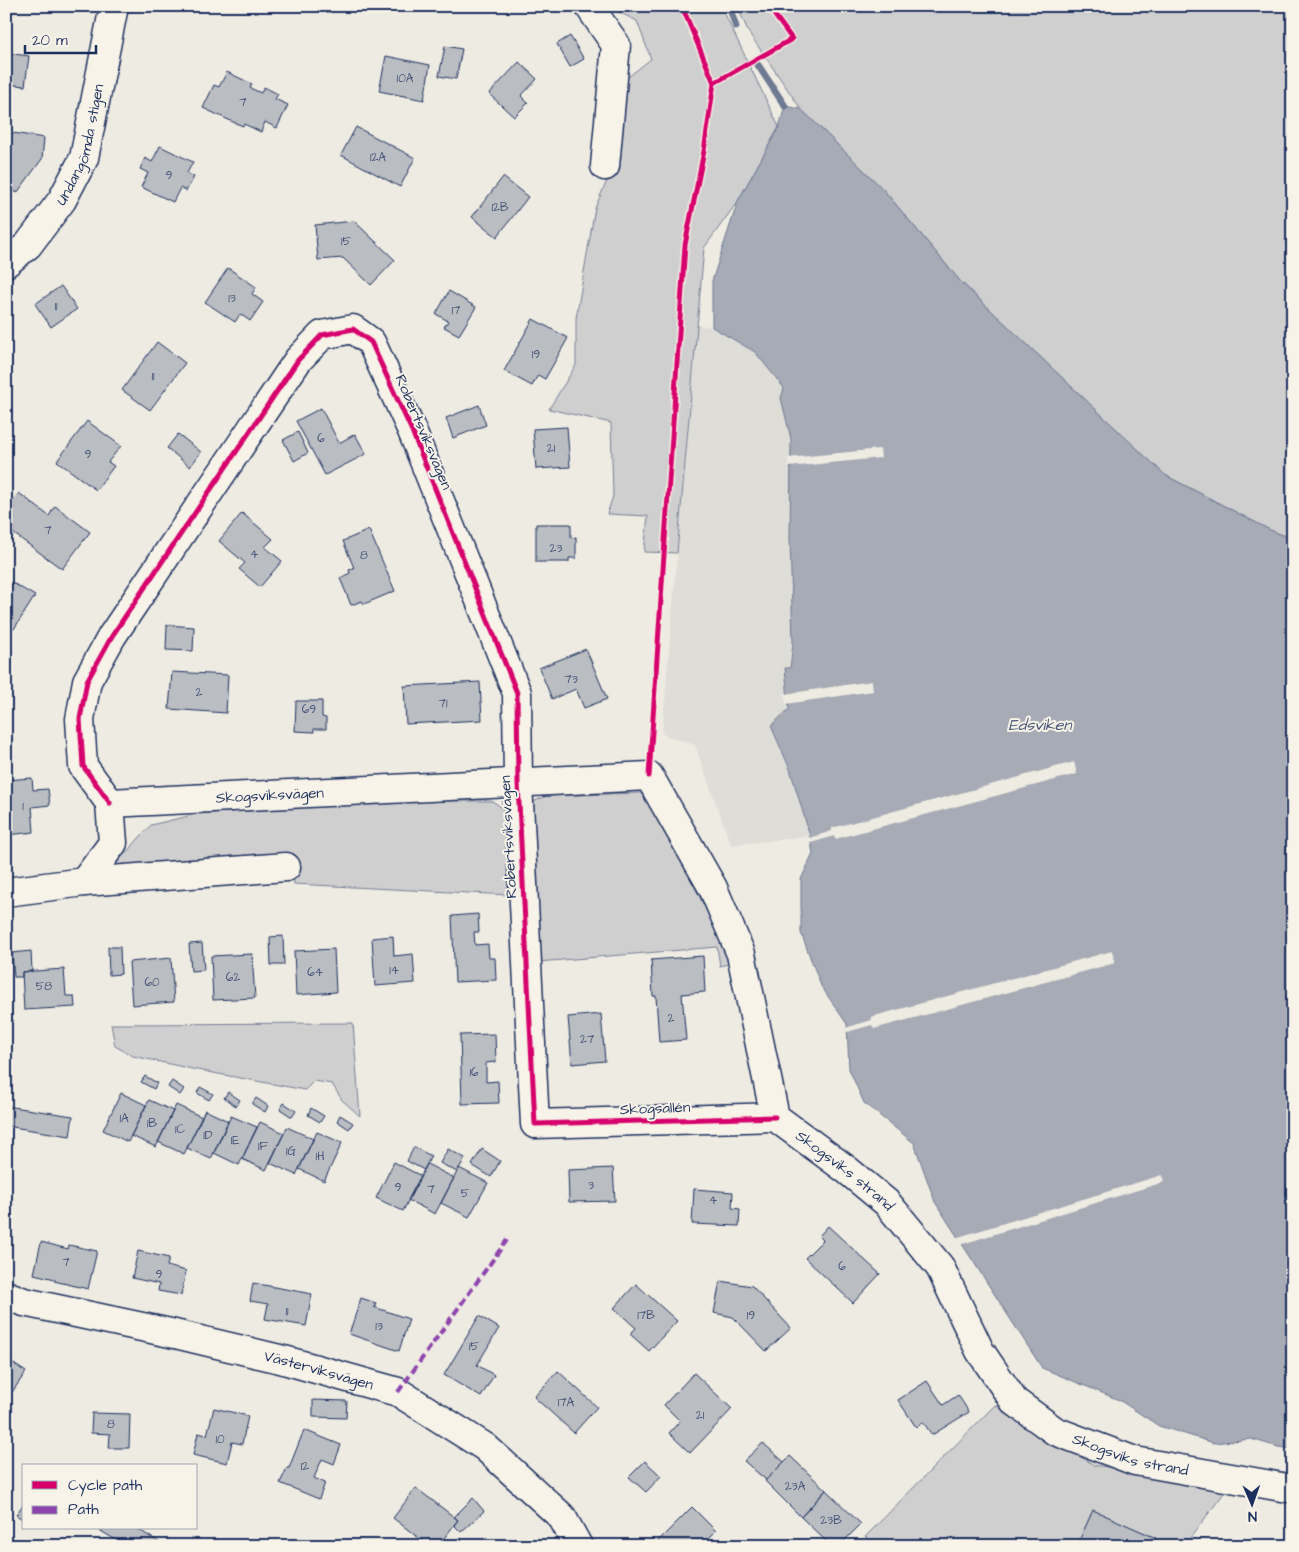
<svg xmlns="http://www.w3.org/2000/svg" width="1299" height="1552" font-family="'Architects Daughter',sans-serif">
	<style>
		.built { fill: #deddd8 }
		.green { fill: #cfcfcf; stroke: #757f96 }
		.water { fill: #a6abb5; stroke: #6e7992 }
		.pier { fill: #eeebe2 }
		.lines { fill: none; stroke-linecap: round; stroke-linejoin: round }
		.stream { stroke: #6e7992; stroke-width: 7 }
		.building { fill: #babdc2; stroke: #1b2f5e }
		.minor-casing { stroke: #1b2f5e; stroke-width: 31 }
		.minor { stroke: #f7f3e8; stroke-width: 28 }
		.quiet { stroke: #8e44ad; stroke-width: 4; stroke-dasharray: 8 4; stroke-linecap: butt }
		.cycleway-casing { stroke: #f7f3e8; stroke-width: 8 }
		.cycleway { stroke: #d6006c; stroke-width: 5 }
		.labels { text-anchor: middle; stroke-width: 4; stroke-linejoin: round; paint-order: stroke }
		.number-label { font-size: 12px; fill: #435277 }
		.street-label { font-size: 15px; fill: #1b2f5e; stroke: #f7f3e8 }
		.water-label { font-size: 16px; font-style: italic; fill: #455478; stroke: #f7f3e8 }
	</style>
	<rect width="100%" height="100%" fill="#eeebe2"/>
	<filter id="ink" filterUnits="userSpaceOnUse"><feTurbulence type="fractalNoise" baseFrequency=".02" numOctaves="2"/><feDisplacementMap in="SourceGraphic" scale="10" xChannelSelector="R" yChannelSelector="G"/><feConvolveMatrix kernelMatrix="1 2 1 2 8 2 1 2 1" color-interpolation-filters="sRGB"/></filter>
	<g filter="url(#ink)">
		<!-- built -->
		<path class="built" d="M697,325L712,327L755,352L784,388L781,398L791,439L790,539L793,644L790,668H785L789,709L771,726L790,769L810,836L731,845L695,745L662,734Z"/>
		<!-- green -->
		<path class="green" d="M606,6H721L779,127L738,201L704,248L677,553L644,552L648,516L607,514L613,496L611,423L549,409L576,365V318L595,208L609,176L614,88L651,59L637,21Z
			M737,6H1293V539L1270,530L1165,475L960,281L882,188L801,109L749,33Z
			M640,793L652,801L725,948L728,964L720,966L717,947L538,962L533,802L546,796Z
			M407,801H492L500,806L507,815L509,895L294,884L290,860L113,867L151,825L197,814Z
			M353,1023L360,1116L342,1100L332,1084L314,1081L305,1090L197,1070L133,1056L115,1046L111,1024Z
			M995,1405L1094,1465L1239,1488L1224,1493L1184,1546H882L865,1537Z"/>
		<!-- water -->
		<path class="water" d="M785,106L801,109L882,188L960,281L1165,475L1270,530L1293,539V1449L1278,1447L1251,1439L1214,1443L1159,1426L1119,1400L1042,1368L935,1202L914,1143L864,1103L849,1069L847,1024L821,986L801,933V879L813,854L810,836L790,769L771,726L789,709L785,668H790L793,644L790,539L791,439L781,398L784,388L755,352L712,327V281L738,201L779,127Z"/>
		<!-- pier -->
		<path class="pier" d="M880,449L881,458L788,467V458Z
			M872,681L873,691L786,704L785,694Z
			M1074,762L1077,774L835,839L834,836L811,843L809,838L832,831V828Z
			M1112,951L1115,963L874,1029L872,1025L847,1032L845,1028L872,1020L871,1017Z
			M1162,1175L1164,1182L959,1245L955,1238Z"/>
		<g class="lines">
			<!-- stream -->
			<path class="stream" d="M729,6L736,27
				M758,65L785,106"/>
		</g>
		<!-- building -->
		<path class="building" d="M570,36L584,59L570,67L557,44Z
			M445,46L462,49L456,79L439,76Z
			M6,53L29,56L25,86L6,84Z
			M386,56L430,65L424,100L379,91Z
			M519,62L537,79L521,96L528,103L514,117L489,94Z
			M227,72L252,84L250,88L261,93L264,87L278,94L275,99L288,105L277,128L265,122L261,132L244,124L243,126L233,122L203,108L214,85L219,87Z
			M356,127L415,158L400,187L341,155Z
			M7,132L44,138L42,159L17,193L6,184Z
			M160,146L193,162L187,173L194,177L186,191L180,188L173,202L141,187L148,173L140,169L145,158L152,162Z
			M503,177L528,197L497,237L472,217Z
			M354,221L395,260L371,285L343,258L318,260L315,225Z
			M228,268L256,287L252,294L263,302L250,321L240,314L235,322L205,302Z
			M61,286L77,309L51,327L35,304Z
			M449,291L476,307L459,335L444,327L448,321L436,314Z
			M533,319L568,338L545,379L538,375L532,386L504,371Z
			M157,342L185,363L150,410L122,390Z
			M479,405L486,425L453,438L446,418Z
			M321,408L339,443L355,434L366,454L325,475L296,421Z
			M87,421L121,446L108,462L114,466L96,490L57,461Z
			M567,427L570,467L536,469L533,429Z
			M298,432L308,453L294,461L283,440Z
			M178,434L201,452L190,467L167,448Z
			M19,493L49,516L55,506L90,532L62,569L6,528V510Z
			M242,513L273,539L265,547L282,561L260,587L239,569L245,563L219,541Z
			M536,524H571V538L576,537V558H569V562H536Z
			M369,530L395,591L364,604L362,601L351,605L340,578L350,573L349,570L354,568L343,541Z
			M6,579L35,596L14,629L6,624Z
			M167,625L194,627L193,651L166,650Z
			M586,649L607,699L584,708L576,689L552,699L539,668Z
			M172,672L228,675L226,713L169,709Z
			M480,682L482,720L406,724L404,686Z
			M296,701H322V717L326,718V729H314V732L295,731Z
			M32,778L33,790L48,789L50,805L32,807L34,832L8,835L6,780Z
			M478,914L479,932H474L475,945L488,944L489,958H495L496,980L455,982L452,916Z
			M283,936L284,965H271L270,937Z
			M393,936L394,956L413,954L415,983L375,986L372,938Z
			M202,943L204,970L191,971L189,944Z
			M108,947H120L121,974L109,975Z
			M334,949L336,992L296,995L294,951Z
			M31,951L32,971L22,972V977H14L12,953Z
			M252,954L255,998L213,1000L211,956Z
			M703,956L705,992L682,994L686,1040L659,1042L656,996H653L651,960Z
			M171,958L174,1002L132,1005L129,962Z
			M64,969L66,996H74L75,1007L24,1010L22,972Z
			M601,1014L605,1061L572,1064L568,1017Z
			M495,1034L496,1062L486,1063V1082L498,1081L499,1103L462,1104L460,1035Z
			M145,1076L157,1083L154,1089L141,1082Z
			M172,1081L184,1089L180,1095L168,1087Z
			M200,1087L213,1094L209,1100L197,1093Z
			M228,1092L240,1100L236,1106L224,1098Z
			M121,1093L146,1105L128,1142L103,1130Z
			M256,1098L268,1106L265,1112L252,1104Z
			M149,1100L173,1111L156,1147L131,1136Z
			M284,1103L296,1111L292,1117L280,1109Z
			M176,1105L202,1117L184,1154L158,1142Z
			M6,1106L73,1116L70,1136L6,1126Z
			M311,1108L324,1116L320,1122L308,1115Z
			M205,1110L228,1121L211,1159L187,1148Z
			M340,1115L353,1123L349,1129L337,1121Z
			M231,1116L257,1127L239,1165L214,1153Z
			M260,1122L284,1133L266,1170L242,1159Z
			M287,1127L313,1139L296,1175L270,1163Z
			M317,1132L342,1143L324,1181L299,1169Z
			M414,1147L431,1156L424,1170L407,1161Z
			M448,1149L465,1158L457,1172L440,1163Z
			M482,1149L500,1161L491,1177L472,1165Z
			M394,1162L421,1176L403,1211L376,1198Z
			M427,1164L454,1178L435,1214L408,1200Z
			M459,1168L488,1183L469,1217L441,1203Z
			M613,1168L615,1201L569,1202L568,1170Z
			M694,1189L733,1192L732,1208L740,1209L739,1226L692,1224Z
			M828,1226L880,1274L853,1303L805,1258L823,1240L819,1236Z
			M41,1242L68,1249L69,1245L97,1251L88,1289L54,1281L55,1279L34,1274Z
			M138,1251L169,1258L167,1266L186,1271L181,1295L158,1291L159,1284L132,1278Z
			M720,1281L752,1286L791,1328L766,1351L733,1317L714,1313Z
			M253,1283L312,1294L306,1326L265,1319L268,1304L250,1301Z
			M636,1284L677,1321L649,1351L630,1334L636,1328L614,1308Z
			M361,1298L376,1303L374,1307L409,1319L399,1351L349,1334Z
			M479,1316L499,1328L477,1365L494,1375L481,1397L444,1375Z
			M6,1359L26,1372L8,1398L6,1396Z
			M558,1371L597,1407L574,1433L534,1397Z
			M694,1373L732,1409L690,1453L669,1433L680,1421L664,1405Z
			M927,1381L943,1405L958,1395L969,1412L932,1435L923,1422L916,1427L898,1400Z
			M313,1400L347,1401L346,1418L313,1417Z
			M214,1408L248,1416L242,1444L232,1442L227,1463L193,1455L198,1433L207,1435Z
			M92,1413L130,1414L129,1448H109L110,1434L91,1433Z
			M304,1430L341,1445L334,1464L322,1459L314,1478L325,1483L319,1499L280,1483L287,1468H289Z
			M763,1443L784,1462L766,1480L744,1461Z
			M790,1456L826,1490L801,1517L765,1481Z
			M645,1461L661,1476L646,1492L629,1477Z
			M416,1488L458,1520L438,1546H429L393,1518Z
			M826,1490L861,1524L839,1546H831L801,1517Z
			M473,1498L484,1511L461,1532L454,1525L458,1520L454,1517Z
			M24,1503V1520L16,1515Z
			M692,1507L716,1531L709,1538L717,1546H653Z
			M1093,1510L1156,1538L1152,1546H1090L1079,1541Z
			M100,1528H136L162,1544L160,1546H126L99,1530Z"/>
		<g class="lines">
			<!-- minor casing -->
			<g class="minor-casing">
				<g id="minor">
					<path d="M589,6L616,45L605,166"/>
					<path id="s1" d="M6,263L28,245L62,200L84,158L114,6"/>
					<path d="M110,803L83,766L80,719L87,681L112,636L298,360L322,335L353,329L371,342L412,431L517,693L518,783L535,1124L775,1117"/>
					<path id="s2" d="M110,803L649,776L713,888L741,954L775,1117L847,1170L887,1203L940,1267L980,1351L1014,1401L1055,1431L1135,1461L1293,1489"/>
					<path d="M84,882L286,867"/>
					<path d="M6,892L84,882L113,843L110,803"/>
					<path id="s3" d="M6,1295L24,1302L175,1334L284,1360L398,1392L485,1447L562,1517L578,1546"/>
				</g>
			</g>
			<!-- minor -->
			<use href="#minor" class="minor"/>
			<!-- quiet -->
			<path class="quiet" d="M398,1392L507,1240"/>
			<!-- cycleway casing -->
			<g class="cycleway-casing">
				<path id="cycleway" d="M714,83L792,39L768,6
					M649,776L685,245L704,151L714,83L684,11L680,6
					M110,803L83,766L80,719L87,681L112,636L298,360L322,335L353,329L371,342L412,431L517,693L518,783L535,1124L775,1117"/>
			</g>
			<!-- cycleway -->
			<use href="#cycleway" class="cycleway"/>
		</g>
	</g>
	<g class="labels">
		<!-- number labels -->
		<g class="number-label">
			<text x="405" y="82">10A</text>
			<text x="243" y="106">7</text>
			<text x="378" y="161">12A</text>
			<text x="169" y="179">9</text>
			<text x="500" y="211">12B</text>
			<text x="346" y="245">15</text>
			<text x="232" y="302">13</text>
			<text x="56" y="310">11</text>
			<text x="456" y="314">17</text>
			<text x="536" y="358">19</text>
			<text x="153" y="380">11</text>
			<text x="321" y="442">6</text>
			<text x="551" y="452">21</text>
			<text x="88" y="458">9</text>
			<text x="48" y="534">7</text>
			<text x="556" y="552">23</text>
			<text x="254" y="558">4</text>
			<text x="364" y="559">8</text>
			<text x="571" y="683">73</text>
			<text x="199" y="696">2</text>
			<text x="443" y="707">71</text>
			<text x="309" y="713">69</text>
			<text x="23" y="810">1</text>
			<text x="394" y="974">14</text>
			<text x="315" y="976">64</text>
			<text x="233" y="981">62</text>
			<text x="152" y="986">60</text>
			<text x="44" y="990">58</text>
			<text x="671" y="1022">2</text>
			<text x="587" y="1043">27</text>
			<text x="474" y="1076">16</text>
			<text x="124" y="1122">1A</text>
			<text x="152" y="1127">1B</text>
			<text x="180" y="1133">1C</text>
			<text x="208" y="1139">1D</text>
			<text x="235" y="1144">1E</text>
			<text x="263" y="1150">1F</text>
			<text x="291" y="1155">1G</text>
			<text x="320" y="1160">1H</text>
			<text x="591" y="1189">3</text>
			<text x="398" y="1191">9</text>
			<text x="431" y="1193">7</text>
			<text x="465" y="1197">5</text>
			<text x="713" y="1204">4</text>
			<text x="66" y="1266">7</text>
			<text x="842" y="1270">6</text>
			<text x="159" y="1278">9</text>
			<text x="287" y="1315">11</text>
			<text x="646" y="1319">17B</text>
			<text x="751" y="1319">19</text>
			<text x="379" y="1330">13</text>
			<text x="474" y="1350">15</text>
			<text x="566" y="1406">17A</text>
			<text x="700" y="1419">21</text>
			<text x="111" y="1428">8</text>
			<text x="220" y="1443">10</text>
			<text x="305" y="1470">12</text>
			<text x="795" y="1490">23A</text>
			<text x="831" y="1524">23B</text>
		</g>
		<!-- street labels -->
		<g class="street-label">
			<text dy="5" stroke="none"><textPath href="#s1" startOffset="144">Undangömda stigen</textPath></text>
			<text transform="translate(424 432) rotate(67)" y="5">Robertsviksvägen</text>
			<text dy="5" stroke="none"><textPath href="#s2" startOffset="160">Skogsviksvägen</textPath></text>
			<text transform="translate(508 837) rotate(-93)" y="5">Robertsviksvägen</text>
			<text transform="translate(655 1108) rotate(-2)" y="5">Skogsallén</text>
			<text dy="5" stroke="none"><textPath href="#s2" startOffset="995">Skogsviks strand</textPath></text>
			<text dy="5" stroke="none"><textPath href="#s3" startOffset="322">Västerviksvägen</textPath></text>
			<text dy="5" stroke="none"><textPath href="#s2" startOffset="1415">Skogsviks strand</textPath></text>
		</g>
		<!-- water labels -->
		<g class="water-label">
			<text x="1040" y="730">Edsviken</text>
		</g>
	</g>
	<!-- margin -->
	<rect width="1299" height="1552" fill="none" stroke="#f7f3e8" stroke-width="25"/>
	<rect x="12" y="12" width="1274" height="1527" fill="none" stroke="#1b2f5e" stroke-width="2" filter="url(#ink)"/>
	<!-- legend -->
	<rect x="22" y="1464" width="175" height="65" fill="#f7f3e8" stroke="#9fa5b1"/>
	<rect x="32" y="1481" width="25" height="8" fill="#d6006c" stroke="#9fa5b1"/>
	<text x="68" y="1490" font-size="15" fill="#1b2f5e">Cycle path</text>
	<rect x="32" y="1506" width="25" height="8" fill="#8e44ad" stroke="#9fa5b1"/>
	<text x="68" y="1514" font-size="15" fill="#1b2f5e">Path</text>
	<!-- north arrow -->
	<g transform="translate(1252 1504) rotate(178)" stroke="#f7f3e8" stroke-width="4" paint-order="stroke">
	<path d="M0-4L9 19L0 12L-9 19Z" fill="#1b2f5e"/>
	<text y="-8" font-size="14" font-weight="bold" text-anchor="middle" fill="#1b2f5e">N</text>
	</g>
	<!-- scale -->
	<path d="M25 45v8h71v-8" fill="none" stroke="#1b2f5e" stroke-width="2.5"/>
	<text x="32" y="45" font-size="15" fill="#1b2f5e" stroke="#f7f3e8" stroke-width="4" paint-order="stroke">20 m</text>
</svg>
